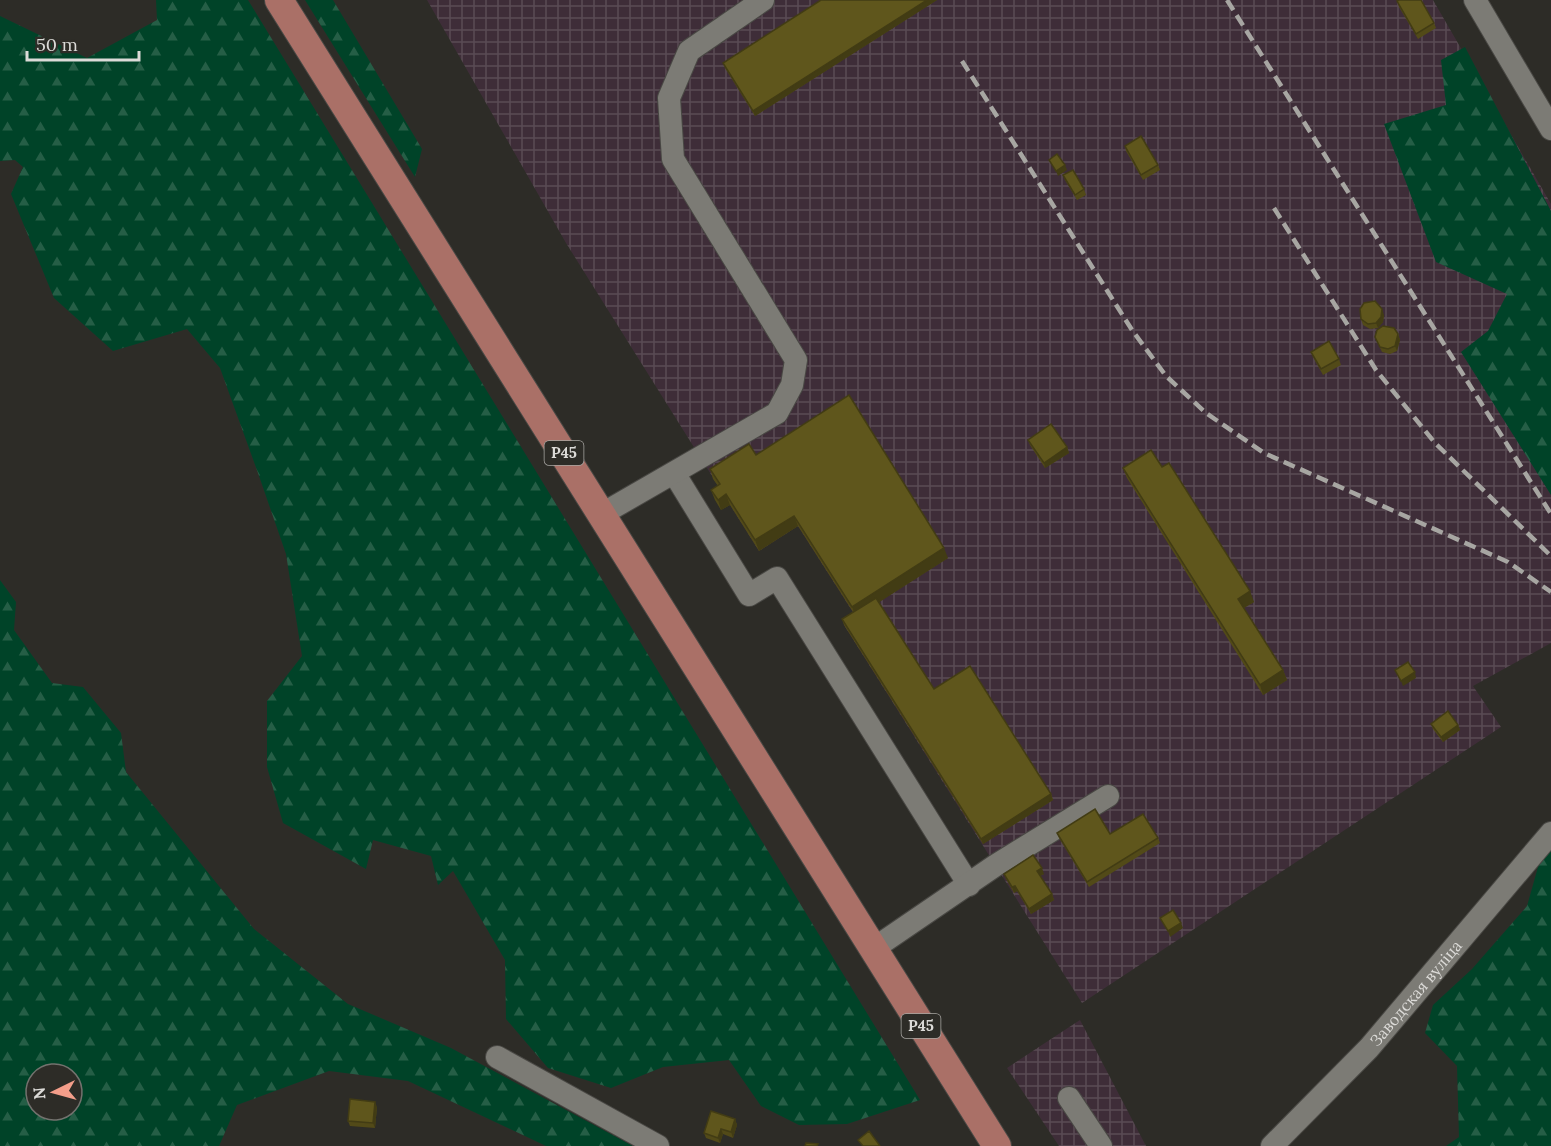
<svg xmlns="http://www.w3.org/2000/svg" width="1551" height="1146" font-family="Lora,serif">
	<style>
		.industrial { fill: url(#industrial-grid) }
		.forest { fill: url(#forest-firs); fill-rule: evenodd }
		.lines { fill: none; stroke-linecap: round; stroke-linejoin: round }
		.minor-casing { stroke: #494844; stroke-width: 24 }
		.major-casing { stroke: #494844; stroke-width: 30 }
		.minor { stroke: #7c7b75; stroke-width: 22 }
		.major { stroke: #aa7067; stroke-width: 28 }
		.rail { stroke: #a7a6a2; stroke-width: 4.5; stroke-dasharray: 12 6; stroke-linecap: butt }
		.wall { fill: #524a18 }
		.shaded-wall { fill: #423c14 }
		.building { fill: #5f561c; stroke: #423c14; stroke-width: 1.5 }
		.labels { text-anchor: middle; stroke-width: 4.5; stroke-linejoin: round; paint-order: stroke }
		.shield { fill: #2d2c27; stroke: #a8a6a3; stroke-width: 1.5 }
		.shield-label { font-size: 15px; font-weight: bold; fill: #dcdbd8 }
		.street-label { font-size: 16px; fill: #dcdbd8; stroke: #2d2c27 }
	</style>
	<defs>
		<pattern id="industrial-grid" width="8" height="8" patternUnits="userSpaceOnUse" patternTransform="scale(1.5)"><rect width="8" height="8" fill="#3e2d38"/><path d="M0 4h8M4 0v8" fill="none" stroke="#594b54"/></pattern>
		<pattern id="forest-firs" width="22" height="20" patternUnits="userSpaceOnUse" patternTransform="scale(1.5)"><rect width="22" height="20" fill="#004328"/><path d="M5 1l3.5 6h-7zM16 11l3.5 6h-7z" fill="#255e46"/></pattern>
	</defs>
	<rect width="100%" height="100%" fill="#2d2c27"/>
	<!-- industrial -->
	<path class="industrial" d="M427,0H1433L1551,204V643L1473,686L1501,727L1082,1003L844,625L856,617L798,526L759,551L566,243Z
		M1080,1020L1146,1146H1059L1007,1068Z"/>
	<!-- forest -->
	<path class="forest" d="M156,0H248L920,1100L847,1124L799,1125L761,1106L729,1060L663,1067L611,1088L548,1068L506,1019L505,960L453,871L438,885L431,856L373,840L366,869L283,823L267,767V701L302,656L286,554L258,473L220,368L187,329L113,351L54,298L11,194L23,167L15,160L0,161V16L87,58L157,20Z
		M305,0H333L422,149L415,177Z
		M1465,47L1551,211V495L1461,352L1488,331L1507,294L1436,262L1384,124L1446,105L1441,60Z
		M0,580L16,602L14,630L52,683L83,687L121,733L126,772L254,929L348,1004L451,1048L633,1146H546L408,1081L329,1071L237,1105L219,1146H0ZM36,1074H72V1110H36Z
		M1551,846V1146H1446L1459,1137L1457,1066L1425,1033L1433,1005L1472,969L1527,906L1538,867Z"/>
	<g class="lines">
		<!-- minor casing -->
		<g class="minor-casing">
			<g id="minor">
				<path d="M1475,0L1551,129"/>
				<path d="M674,473L749,595L777,578L969,885"/>
				<path d="M602,514L777,413L792,385L796,360L673,159L669,98L689,51L763,0"/>
				<path d="M873,949L996,865L1108,796"/>
				<path d="M497,1057L658,1146"/>
				<path d="M1069,1098L1101,1146"/>
				<path id="s1" d="M1272,1146L1369,1048L1551,833"/>
			</g>
		</g>
		<!-- major casing -->
		<g class="major-casing">
			<path id="major" d="M279,0L997,1146"/>
		</g>
		<!-- minor -->
		<use href="#minor" class="minor"/>
		<!-- major -->
		<use href="#major" class="major"/>
		<!-- rail -->
		<path class="rail" d="M1227,0L1551,514
			M962,61L1132,330L1166,376L1206,413L1264,453L1508,562L1551,592
			M1274,208L1376,370L1435,443L1551,556"/>
	</g>
	<!-- wall -->
	<path class="wall" d="M821,0H937L755,116L725,68L723,63Z
		M1397,1L1434,23L1436,28L1418,39L1399,7Z
		M1125,146L1158,165L1160,170L1143,180L1126,151Z
		M1063,175L1084,189L1086,195L1077,200L1065,180Z
		M1384,315L1383,322L1378,328L1370,329L1363,325L1361,319Z
		M1398,334L1400,340L1397,351L1390,354L1382,352L1375,337Z
		M1311,352L1339,359L1341,365L1323,375L1313,357Z
		M1028,440L1067,447L1069,453L1045,468L1030,445Z
		M756,455L948,558L879,602L934,689L1051,794L1053,800L983,844L844,625L842,619L853,612L798,526L759,551L730,505L721,510L715,500L711,490L718,486L713,479L710,469Z
		M1162,467L1254,602L1244,608L1283,670L1287,680L1263,695L1127,478L1123,468Z
		M1431,724L1458,725L1460,730L1443,742L1433,729Z
		M1057,833L1158,838L1160,843L1089,887L1059,838Z
		M1004,874H1044L1040,876L1052,894L1054,900L1031,914L1017,891L1014,893L1006,879Z
		M377,1107L375,1128L350,1126L348,1121Z
		M735,1119L737,1125L733,1138L723,1134L720,1143L706,1138L704,1133Z"/>
	<!-- shaded-wall -->
	<path class="shaded-wall" d="M927,0H937L755,116L753,111Z
		M1065,165L1067,170L1058,176L1056,171Z
		M1382,309L1384,315L1383,322L1378,328L1376,323Z
		M1398,334L1400,340L1397,351L1395,346Z
		M1067,447L1069,453L1045,468L1044,463Z
		M726,494L730,505L721,510L718,500Z
		M794,516L798,526L759,551L755,540Z
		M944,548L948,558L856,617L852,607Z
		M1250,591L1254,602L1242,609L1238,599Z
		M1283,670L1287,680L1263,695L1260,685Z
		M1415,672L1416,678L1403,686L1401,681Z
		M1458,725L1460,730L1443,742L1441,737Z
		M1051,794L1053,800L983,844L981,839Z
		M1042,868L1044,874L1039,876L1037,871Z
		M1015,886L1017,891L1014,893L1012,887Z
		M1052,894L1054,900L1031,914L1029,909Z
		M1181,923L1183,928L1170,937L1168,931Z
		M375,1102L377,1107L375,1128L373,1123Z
		M735,1119L737,1125L733,1138L731,1132Z
		M721,1129L723,1134L720,1143L718,1138Z"/>
	<!-- building -->
	<path class="building" d="M821,0H927L753,111L723,63Z
		M1399,0H1421L1434,23L1416,34L1397,1Z
		M1141,136L1158,165L1141,175L1125,146Z
		M1057,154L1065,165L1056,171L1049,160Z
		M1073,170L1084,189L1075,195L1063,175Z
		M1375,301L1382,309L1381,317L1376,323L1368,324L1361,319L1360,309L1364,303Z
		M1383,326L1394,328L1398,334L1395,346L1388,349L1380,347L1375,337L1377,330Z
		M1329,341L1339,359L1321,369L1311,352Z
		M849,395L944,548L852,607L794,516L755,540L726,494L718,500L711,490L720,484L710,469L749,444L756,455Z
		M1051,424L1067,447L1044,463L1028,440Z
		M1151,450L1162,467L1169,463L1250,591L1238,599L1283,670L1260,685L1123,468Z
		M876,598L934,689L970,666L1051,794L981,839L842,619Z
		M1408,662L1415,672L1401,681L1395,670Z
		M1448,711L1458,725L1441,737L1431,724Z
		M1095,809L1110,834L1143,814L1158,838L1087,882L1057,833Z
		M1033,855L1042,868L1037,871L1052,894L1029,909L1015,886L1012,887L1004,874Z
		M1173,910L1181,923L1168,931L1160,918Z
		M350,1099L375,1102L373,1123L348,1121Z
		M711,1111L735,1119L731,1132L721,1129L718,1138L704,1133Z
		M869,1131L880,1146H863L858,1140Z
		M806,1143L818,1144L817,1146H805Z"/>
	<g class="labels">
		<!-- shield labels -->
		<g class="shield">
			<rect x="544.5" y="441" width="39" height="24" rx="4.5"/>
			<rect x="901.5" y="1014" width="39" height="24" rx="4.5"/>
		</g>
		<g class="shield-label">
			<text x="564" y="458">Р45</text>
			<text x="921" y="1031">Р45</text>
		</g>
		<!-- street labels -->
		<g class="street-label">
			<text dy="6" stroke="none"><textPath href="#s1" startOffset="210">Заводская вуліца</textPath></text>
		</g>
	</g>
	<!-- north arrow -->
	<g transform="translate(54 1092) rotate(265)"><circle r="28" fill="#2d2c27" stroke="#73726e" stroke-width="1.5"/>
	<path d="M0-4.5L10 22L0 15L-10 22Z" fill="#f49e8a"/>
	<text y="-9" font-size="16" font-weight="bold" text-anchor="middle" fill="#dcdbd8">N</text>
	</g>
	<!-- scale -->
	<path d="M27 51v9h112v-9" fill="none" stroke="#dcdbd8" stroke-width="3"/>
	<text x="36" y="51" font-size="18" fill="#dcdbd8" stroke="#2d2c27" stroke-width="4.5" paint-order="stroke">50 m</text>
</svg>
